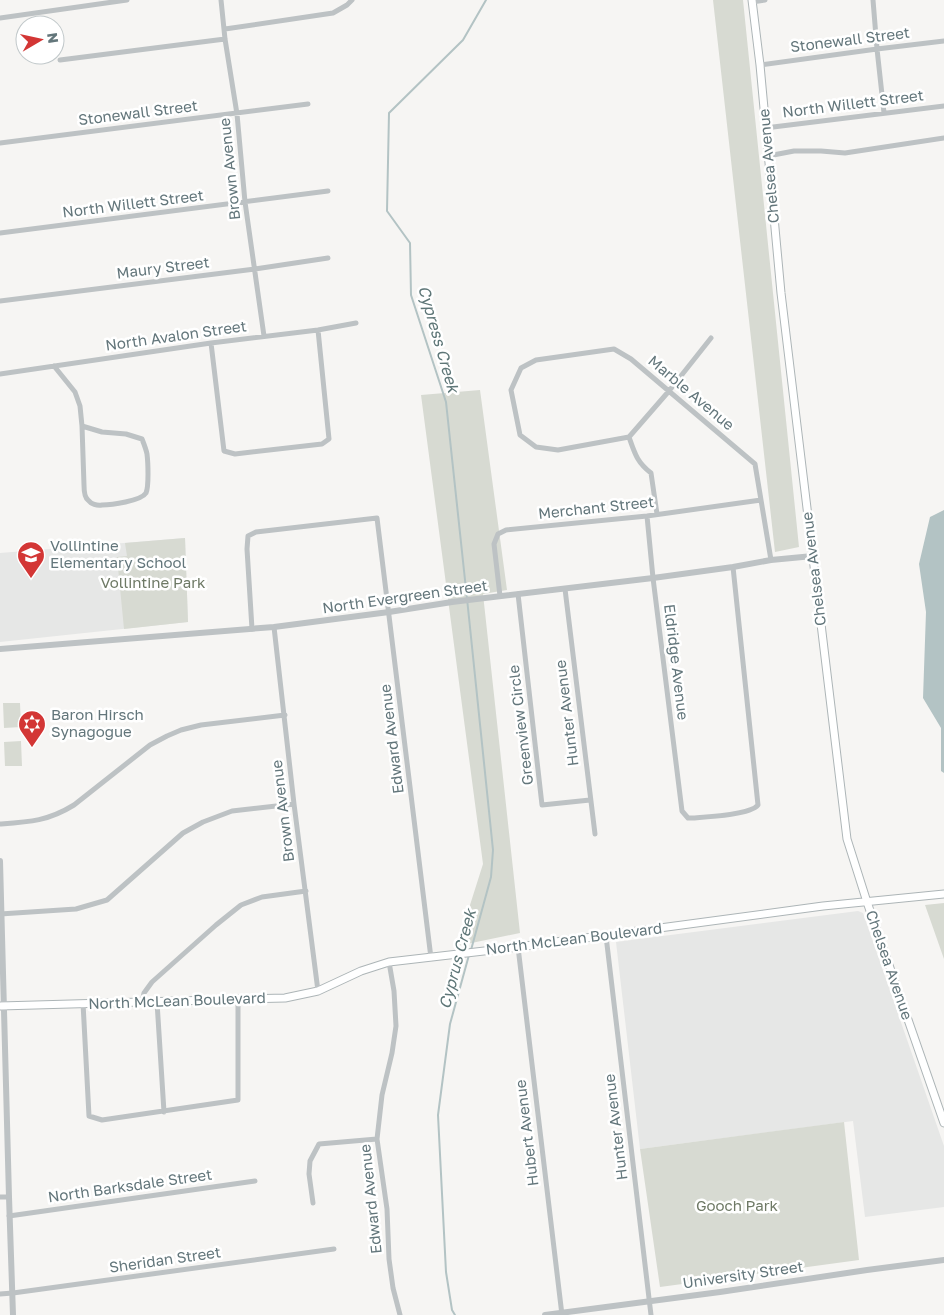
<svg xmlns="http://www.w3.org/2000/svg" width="944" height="1315" font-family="'Golos Text',sans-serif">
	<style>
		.built { fill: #e6e7e6 }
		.green { fill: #d7dad2 }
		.water { fill: #b3c3c4 }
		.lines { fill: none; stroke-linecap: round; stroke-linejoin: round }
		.stream { stroke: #b3c3c4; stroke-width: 2 }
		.secondary-casing { stroke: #adb5b7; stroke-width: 9 }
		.minor { stroke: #bdc2c4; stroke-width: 5 }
		.tertiary { stroke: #bdc2c4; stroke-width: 6 }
		.secondary { stroke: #fff; stroke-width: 7 }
		.labels { text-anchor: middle; stroke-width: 5; stroke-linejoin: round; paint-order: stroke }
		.street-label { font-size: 15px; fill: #63767b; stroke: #fff }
		.poi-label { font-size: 15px; fill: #63767b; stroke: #fff; text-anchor: start }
		.park-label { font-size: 15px; fill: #6e7965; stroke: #fff }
		.water-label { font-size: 16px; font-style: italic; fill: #5e7677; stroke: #fff }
	</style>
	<rect width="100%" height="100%" fill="#f6f5f3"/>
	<!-- built -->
	<path class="built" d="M185,538L188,622L0,642V553Z
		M858,911L863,913L944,1146V1207L865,1217L853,1121L640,1149L616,942Z"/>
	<!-- green -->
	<path class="green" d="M713,0H743L799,547L775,552Z
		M480,390L507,590L483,594L520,933L457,946L483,864L421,395Z
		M185,538L188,622L124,629L117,557L127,556L125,543Z
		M3,703H20L21,727L4,728Z
		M21,741L22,766H5L4,742Z
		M944,903V959L925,905Z
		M844,1122L859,1260L660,1287L640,1149Z"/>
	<!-- water -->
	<path class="water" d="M944,510V773L941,771V728L923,698L926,612L919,564L930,517Z"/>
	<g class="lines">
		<!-- stream -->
		<path class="stream" d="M471,950L491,877L493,850L468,608L446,402L411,295L410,243L387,211L389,113L463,40L486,0
			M455,1315L452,1310L446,1272L438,1115L450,1024L469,955"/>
		<!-- secondary casing -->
		<g class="secondary-casing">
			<path id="secondary" d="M752,0L760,65L781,293L847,839L867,902L944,1123
				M0,1006L285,998L318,991L361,971L389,962L518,947L823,906L944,894"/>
		</g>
		<!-- minor -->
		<path class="minor" d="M221,0L225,39L237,114L245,202L264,336
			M873,0L877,49L884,113
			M752,2L765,0
			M0,18L127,0
			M225,29L333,13L347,5L352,0
			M60,60L225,39
			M760,65L877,49L944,41
			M765,128L944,106
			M0,143L308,104
			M768,156L794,151H821L845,153L944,138
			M0,233L328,191
			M0,301L255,269L328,258
			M211,343L224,451L235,454L322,444L329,439L318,330
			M54,366L75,392L80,406L82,426
			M0,374L211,343L318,330L356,323
			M82,426L102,432L126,434L142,439C144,444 146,449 147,454C148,462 149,486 146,493C141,501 111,505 102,505C97,506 91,504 88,500C84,497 84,490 84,485Z
			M629,437L558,450L536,447L520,435L511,390L521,368L536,360L614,349L631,359L755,464L771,560
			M657,514L651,473C637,462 635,454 629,437L669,391L711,338
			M647,516L653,578L682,811L688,818H693C707,817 750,815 758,805L733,567
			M565,589L595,834
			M518,594L542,805L590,800
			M500,596L494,544L498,534L506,530L647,516L761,500
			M274,627L294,804L318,991
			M252,629L247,549L248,536L256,532L377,518L431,958
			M0,824C30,822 48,821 74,805L150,745L167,736L181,730L201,725L285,715
			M0,914L76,909L107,900L183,833L203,822L232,811L294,804
			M606,936L651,1315
			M518,947L562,1315
			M389,962L394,991L396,1026L392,1053L382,1095L377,1139L387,1209L389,1259L393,1288L400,1315
			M142,1002L144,993L152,982L216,925L241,905L262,897L306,891
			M157,1002L164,1112
			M83,1003L89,1116L102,1120L238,1100V1000
			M0,1197H9
			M313,1203L309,1174L310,1161L319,1144L377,1139
			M9,1216L255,1181
			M0,1294L13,1293L334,1249"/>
		<!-- tertiary -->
		<path class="tertiary" d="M0,649L274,627L389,612L452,602L653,578L733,567L771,560L813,556
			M0,861L9,1197L13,1315
			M545,1315L720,1292L867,1270L944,1260"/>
		<!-- secondary -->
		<use href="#secondary" class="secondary"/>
	</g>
	<!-- icons -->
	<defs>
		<g id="school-pin" transform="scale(1.4375)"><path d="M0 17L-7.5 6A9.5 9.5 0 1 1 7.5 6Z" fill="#d33635" stroke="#fff"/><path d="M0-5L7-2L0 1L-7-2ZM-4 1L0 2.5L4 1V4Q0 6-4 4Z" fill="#fff"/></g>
		<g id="synagogue-pin" transform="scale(1.4375)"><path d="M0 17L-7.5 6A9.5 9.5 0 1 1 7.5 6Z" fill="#d33635" stroke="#fff"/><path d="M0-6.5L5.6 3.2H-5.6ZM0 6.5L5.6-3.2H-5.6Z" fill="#fff"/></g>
	</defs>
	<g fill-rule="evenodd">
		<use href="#school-pin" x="31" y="555"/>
		<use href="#synagogue-pin" x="32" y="724"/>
	</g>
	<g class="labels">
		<!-- street labels -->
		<g class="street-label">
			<text transform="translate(850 40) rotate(-7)" y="5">Stonewall Street</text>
			<text transform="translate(853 104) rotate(-7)" y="5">North Willett Street</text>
			<text transform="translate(138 113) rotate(-7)" y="5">Stonewall Street</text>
			<text transform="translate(769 166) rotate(-95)" y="5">Chelsea Avenue</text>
			<text transform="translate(230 169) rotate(-96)" y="5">Brown Avenue</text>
			<text transform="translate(133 204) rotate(-7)" y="5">North Willett Street</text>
			<text transform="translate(163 268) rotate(-7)" y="5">Maury Street</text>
			<text transform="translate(176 336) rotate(-8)" y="5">North Avalon Street</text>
			<text transform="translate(691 393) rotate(40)" y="5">Marble Avenue</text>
			<text transform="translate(596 508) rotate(-6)" y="5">Merchant Street</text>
			<text transform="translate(814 569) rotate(-97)" y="5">Chelsea Avenue</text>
			<text transform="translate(405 597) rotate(-8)" y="5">North Evergreen Street</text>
			<text transform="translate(676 662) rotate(83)" y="5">Eldridge Avenue</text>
			<text transform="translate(567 713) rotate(-97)" y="5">Hunter Avenue</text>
			<text transform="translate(521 725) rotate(-97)" y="5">Greenview Circle</text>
			<text transform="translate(392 739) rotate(-97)" y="5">Edward Avenue</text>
			<text transform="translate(283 811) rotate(-97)" y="5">Brown Avenue</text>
			<text transform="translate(574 939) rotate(-7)" y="5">North McLean Boulevard</text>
			<text transform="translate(889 965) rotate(71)" y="5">Chelsea Avenue</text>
			<text transform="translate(177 1001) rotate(-2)" y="5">North McLean Boulevard</text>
			<text transform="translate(616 1127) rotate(-97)" y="5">Hunter Avenue</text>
			<text transform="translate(527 1133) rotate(-97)" y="5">Hubert Avenue</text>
			<text transform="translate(130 1186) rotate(-8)" y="5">North Barksdale Street</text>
			<text transform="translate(371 1199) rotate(-96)" y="5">Edward Avenue</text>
			<text transform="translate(165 1260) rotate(-8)" y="5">Sheridan Street</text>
			<text transform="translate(743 1275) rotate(-8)" y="5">University Street</text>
		</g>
		<!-- poi labels -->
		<g class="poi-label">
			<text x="50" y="551">Vollintine<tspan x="50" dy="17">Elementary School</tspan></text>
			<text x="51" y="720">Baron Hirsch<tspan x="51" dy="17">Synagogue</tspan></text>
		</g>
		<!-- park labels -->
		<g class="park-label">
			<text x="153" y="588">Vollintine Park</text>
			<text x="737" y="1211">Gooch Park</text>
		</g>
		<!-- water labels -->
		<g class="water-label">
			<text transform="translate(439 339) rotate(74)" y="6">Cypress Creek</text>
			<text transform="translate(457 959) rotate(-75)" y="6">Cyprus Creek</text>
		</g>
	</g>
	<!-- north arrow -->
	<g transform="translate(40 40) rotate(81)"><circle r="24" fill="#ffffff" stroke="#c1c8ca"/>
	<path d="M0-4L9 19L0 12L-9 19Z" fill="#d33635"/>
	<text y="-8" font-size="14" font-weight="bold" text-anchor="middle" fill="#63767b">N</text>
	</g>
</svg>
